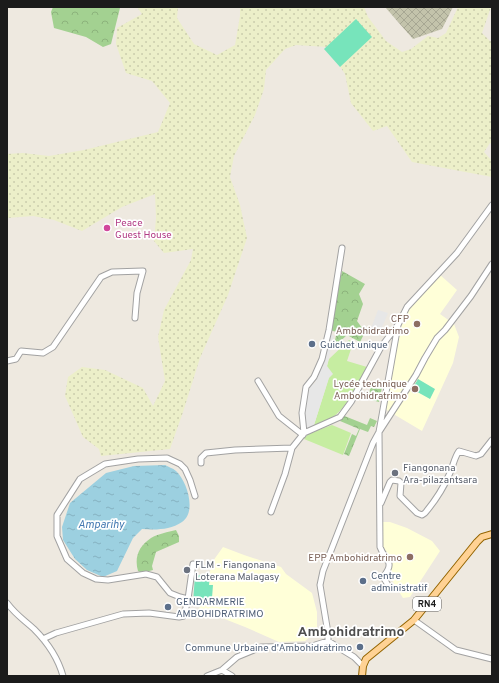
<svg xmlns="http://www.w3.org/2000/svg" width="499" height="683" font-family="Overpass,sans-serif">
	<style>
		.education { fill: #ffffd8 }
		.construction { fill: url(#construction-cross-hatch) }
		.farmland { fill: url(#farmland-dots) }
		.grass { fill: #c6eda1 }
		.forest { fill: url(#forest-crowns) }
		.pitch { fill: #77e4bb }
		.parking { fill: #e7e7e7 }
		.water { fill: url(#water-ripples) }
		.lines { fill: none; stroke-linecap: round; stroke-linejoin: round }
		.minor-casing { stroke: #a2a2a2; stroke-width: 7 }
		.major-casing { stroke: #936400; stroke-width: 8 }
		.minor { stroke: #fff; stroke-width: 5 }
		.major { stroke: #ffd294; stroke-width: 6 }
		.hotel-dot { fill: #d1479c; stroke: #fff; stroke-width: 1.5 }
		.education-dot { fill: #8d6e63; stroke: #fff; stroke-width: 1.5 }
		.service-dot { fill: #5c6f8a; stroke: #fff; stroke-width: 1.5 }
		.worship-dot { fill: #6b7280; stroke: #fff; stroke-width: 1.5 }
		.labels { text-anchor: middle; stroke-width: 3.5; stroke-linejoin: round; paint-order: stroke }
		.shield { fill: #fff; stroke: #5f5f5f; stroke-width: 1 }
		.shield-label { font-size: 9px; font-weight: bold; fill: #1b1b1b }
		.hotel-label { font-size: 10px; fill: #b23c85; stroke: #fff; text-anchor: start }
		.education-label { font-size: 10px; fill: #785e54; stroke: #fff; text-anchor: end }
		.service-label { font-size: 10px; fill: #4e5e75; stroke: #fff; text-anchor: start }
		.worship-label { font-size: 10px; fill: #5b616d; stroke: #fff; text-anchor: start }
		.water-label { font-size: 11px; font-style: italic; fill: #4278b1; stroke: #fff }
		.district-label { font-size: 14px; font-weight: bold; fill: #4e4e4e; stroke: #fff }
	</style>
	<defs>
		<pattern id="construction-cross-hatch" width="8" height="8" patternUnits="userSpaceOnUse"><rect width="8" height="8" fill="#c3c3ab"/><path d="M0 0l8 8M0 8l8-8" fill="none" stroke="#a7a793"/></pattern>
		<pattern id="farmland-dots" width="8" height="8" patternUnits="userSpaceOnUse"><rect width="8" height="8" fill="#ecefc9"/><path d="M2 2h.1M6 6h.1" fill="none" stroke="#caccac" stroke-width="1.8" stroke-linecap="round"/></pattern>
		<pattern id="forest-crowns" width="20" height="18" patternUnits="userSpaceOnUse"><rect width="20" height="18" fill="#a3d191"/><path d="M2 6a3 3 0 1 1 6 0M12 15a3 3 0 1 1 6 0" fill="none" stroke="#8cb37c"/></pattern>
		<pattern id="water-ripples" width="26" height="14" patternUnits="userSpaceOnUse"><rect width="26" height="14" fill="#9cd0e0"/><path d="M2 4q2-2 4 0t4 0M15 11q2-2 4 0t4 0" fill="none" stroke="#86b2c0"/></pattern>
	</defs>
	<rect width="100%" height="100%" fill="#eee9e0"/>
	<!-- education -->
	<path class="education" d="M439,274L457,290L440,314L454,324L459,337L453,363L422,431L385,409L393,363L400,331L404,317L409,307Z
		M383,522H390L407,528L432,541L440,551L410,597L403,598L393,582L383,554Z
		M223,547L244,555L281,567L286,574L312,593L317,612V631L305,641L279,642L245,627L199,609L213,561Z"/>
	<!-- construction -->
	<path class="construction" d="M385,7H453L442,29L413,39Z"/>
	<!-- farmland -->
	<path class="farmland" d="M137,7H178L177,18L194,44L217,55L235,45L240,16V7H364L368,17L386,41L402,52L411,49L428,36L438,38L446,33L458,7H491L482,33L490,41H492V144L490,143L484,152L492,161V177L412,162L387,126L373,131L351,103L345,74L327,47L296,45L285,49L266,70L264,89L255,115L234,156L230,177L240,205L247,238L228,295L200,358L183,412L170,449L101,456L99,449L83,437L65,396L68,377L82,367L105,370L143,388L153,406L165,381L158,337L164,310L191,260L193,249L164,253L154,241L156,218L155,194L122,207L82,231L54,220L33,216L7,218V154L23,153L49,156L84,150L158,132L170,103L152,81L126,73L116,44L117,28L142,14Z"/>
	<!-- grass -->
	<path class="grass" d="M349,340L353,341V343L347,361L367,367C356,386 348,408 329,420C325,423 319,424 314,425L329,377L327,366L329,359Z
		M332,425L351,433L343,455L304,439L308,434Z"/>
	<!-- forest -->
	<path class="forest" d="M53,7H119L120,8L111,44L103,47L86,37L54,28L51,12Z
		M342,271L365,284L359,294L363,304L357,321L365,332L360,342L347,335L333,348L337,332L329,330Z
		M371,385L382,387L379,402L368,399Z
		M342,415L367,425L370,418L377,421L374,427L371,426L368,432L360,429L349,456L344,454L352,434L356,436L359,429L340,421Z
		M176,530L179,536V542L156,552L152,566L153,570L142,573L138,571C134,557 139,546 151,538C158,534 168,532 176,530Z"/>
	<!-- pitch -->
	<path class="pitch" d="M356,19L372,37L340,67L324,49Z
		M418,379L435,389L430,399L412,389Z
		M195,575L210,576L209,585H213L212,598H209L208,603H193Z"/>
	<!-- parking -->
	<path class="parking" d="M378,310L388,313L380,332L371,328Z
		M329,333L334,336L327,366L333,374L329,378L314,425L305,429L304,413L310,386L315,383Z"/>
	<!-- water -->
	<path class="water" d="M165,465C168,467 173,468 176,471C187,481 197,512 182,522C170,530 156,530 142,529L133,538L117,571L103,577L87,570L75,559L63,540L62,527L70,503L106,473L134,466Z"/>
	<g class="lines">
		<!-- minor casing -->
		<g class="minor-casing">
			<path id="minor" d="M7,361L16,359L21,351L43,353L53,347L101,277L112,272L143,271L137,293L135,318
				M258,381L279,416L303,435
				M304,433L302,413L306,387L314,377L322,359L329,330L342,248
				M201,463V458L206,453L235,450L292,448
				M381,503L390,482L392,480L399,481L401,483L400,496L417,513L422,515L425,513C435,501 443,489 449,475C453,467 454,458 459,451L476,456L481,454L492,440
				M271,512L285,474L292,448L304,433L340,417L351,402L381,347L397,326
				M388,585L383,577C396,561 385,561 380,547L379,432L398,325L407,307L457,253L492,205
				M188,599L193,564
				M7,603C16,615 23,619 34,629C47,642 58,658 63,676
				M414,620L456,650L492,659
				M43,639L56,633L123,614L149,613L179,617L184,616L188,599L180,597L170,593L157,577L146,574L108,580L96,579L83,573L67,559L57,536V515L80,479L105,464L138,459L167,458L180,464L185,469L190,480L195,496
				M328,641V633L320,585L323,571L373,443L379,432L416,375L425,358L437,338L445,330L471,296L492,264
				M222,670L232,676
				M207,676L222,670L237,657L261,647L312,646L328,641L354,657L363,666"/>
		</g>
		<!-- major casing -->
		<g class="major-casing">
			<path id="major" d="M362,676L363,666L366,659L414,620L477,542L482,537L492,534"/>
		</g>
		<!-- minor -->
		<use href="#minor" class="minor"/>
		<!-- major -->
		<use href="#major" class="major"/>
	</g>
	<!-- markers -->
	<circle class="hotel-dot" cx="107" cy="228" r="4"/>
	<g class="education-dot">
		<circle cx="417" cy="324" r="4"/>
		<circle cx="415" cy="389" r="4"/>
		<circle cx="410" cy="557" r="4"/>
	</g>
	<g class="service-dot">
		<circle cx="312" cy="344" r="4"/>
		<circle cx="363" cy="581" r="4"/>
		<circle cx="168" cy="607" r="4"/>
		<circle cx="360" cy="647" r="4"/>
	</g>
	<g class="worship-dot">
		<circle cx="395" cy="473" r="4"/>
		<circle cx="187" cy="570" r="4"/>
	</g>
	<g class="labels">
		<!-- shield labels -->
		<rect class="shield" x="413" y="597" width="28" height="14" rx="3"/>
		<g class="shield-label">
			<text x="427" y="607">RN4</text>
		</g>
		<!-- hotel labels -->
		<g class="hotel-label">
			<text x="115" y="226">Peace<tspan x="115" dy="12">Guest House</tspan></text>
		</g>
		<!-- education labels -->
		<g class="education-label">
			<text x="409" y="322">CFP<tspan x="409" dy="12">Ambohidratrimo</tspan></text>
			<text x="407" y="387">Lycée technique<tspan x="407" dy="12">Ambohidratrimo</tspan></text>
			<text x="402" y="561">EPP Ambohidratrimo</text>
		</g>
		<!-- service labels -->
		<g class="service-label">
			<text x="320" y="348">Guichet unique</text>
			<text x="371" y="579">Centre<tspan x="371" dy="12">administratif</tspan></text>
			<text x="176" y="605">GENDARMERIE<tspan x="176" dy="12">AMBOHIDRATRIMO</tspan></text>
			<text x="352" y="651" text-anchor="end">Commune Urbaine d'Ambohidratrimo</text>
		</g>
		<!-- worship labels -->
		<g class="worship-label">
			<text x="403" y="471">Fiangonana<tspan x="403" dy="12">Ara-pilazantsara</tspan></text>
			<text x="195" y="568">FLM - Fiangonana<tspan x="195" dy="12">Loterana Malagasy</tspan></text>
		</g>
		<!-- water labels -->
		<g class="water-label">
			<text x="101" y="528">Amparihy</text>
		</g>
		<!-- district labels -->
		<g class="district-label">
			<text x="351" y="636">Ambohidratrimo</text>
		</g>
	</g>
	<!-- border -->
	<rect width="499" height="683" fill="none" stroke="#1b1b1b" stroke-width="16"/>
</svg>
